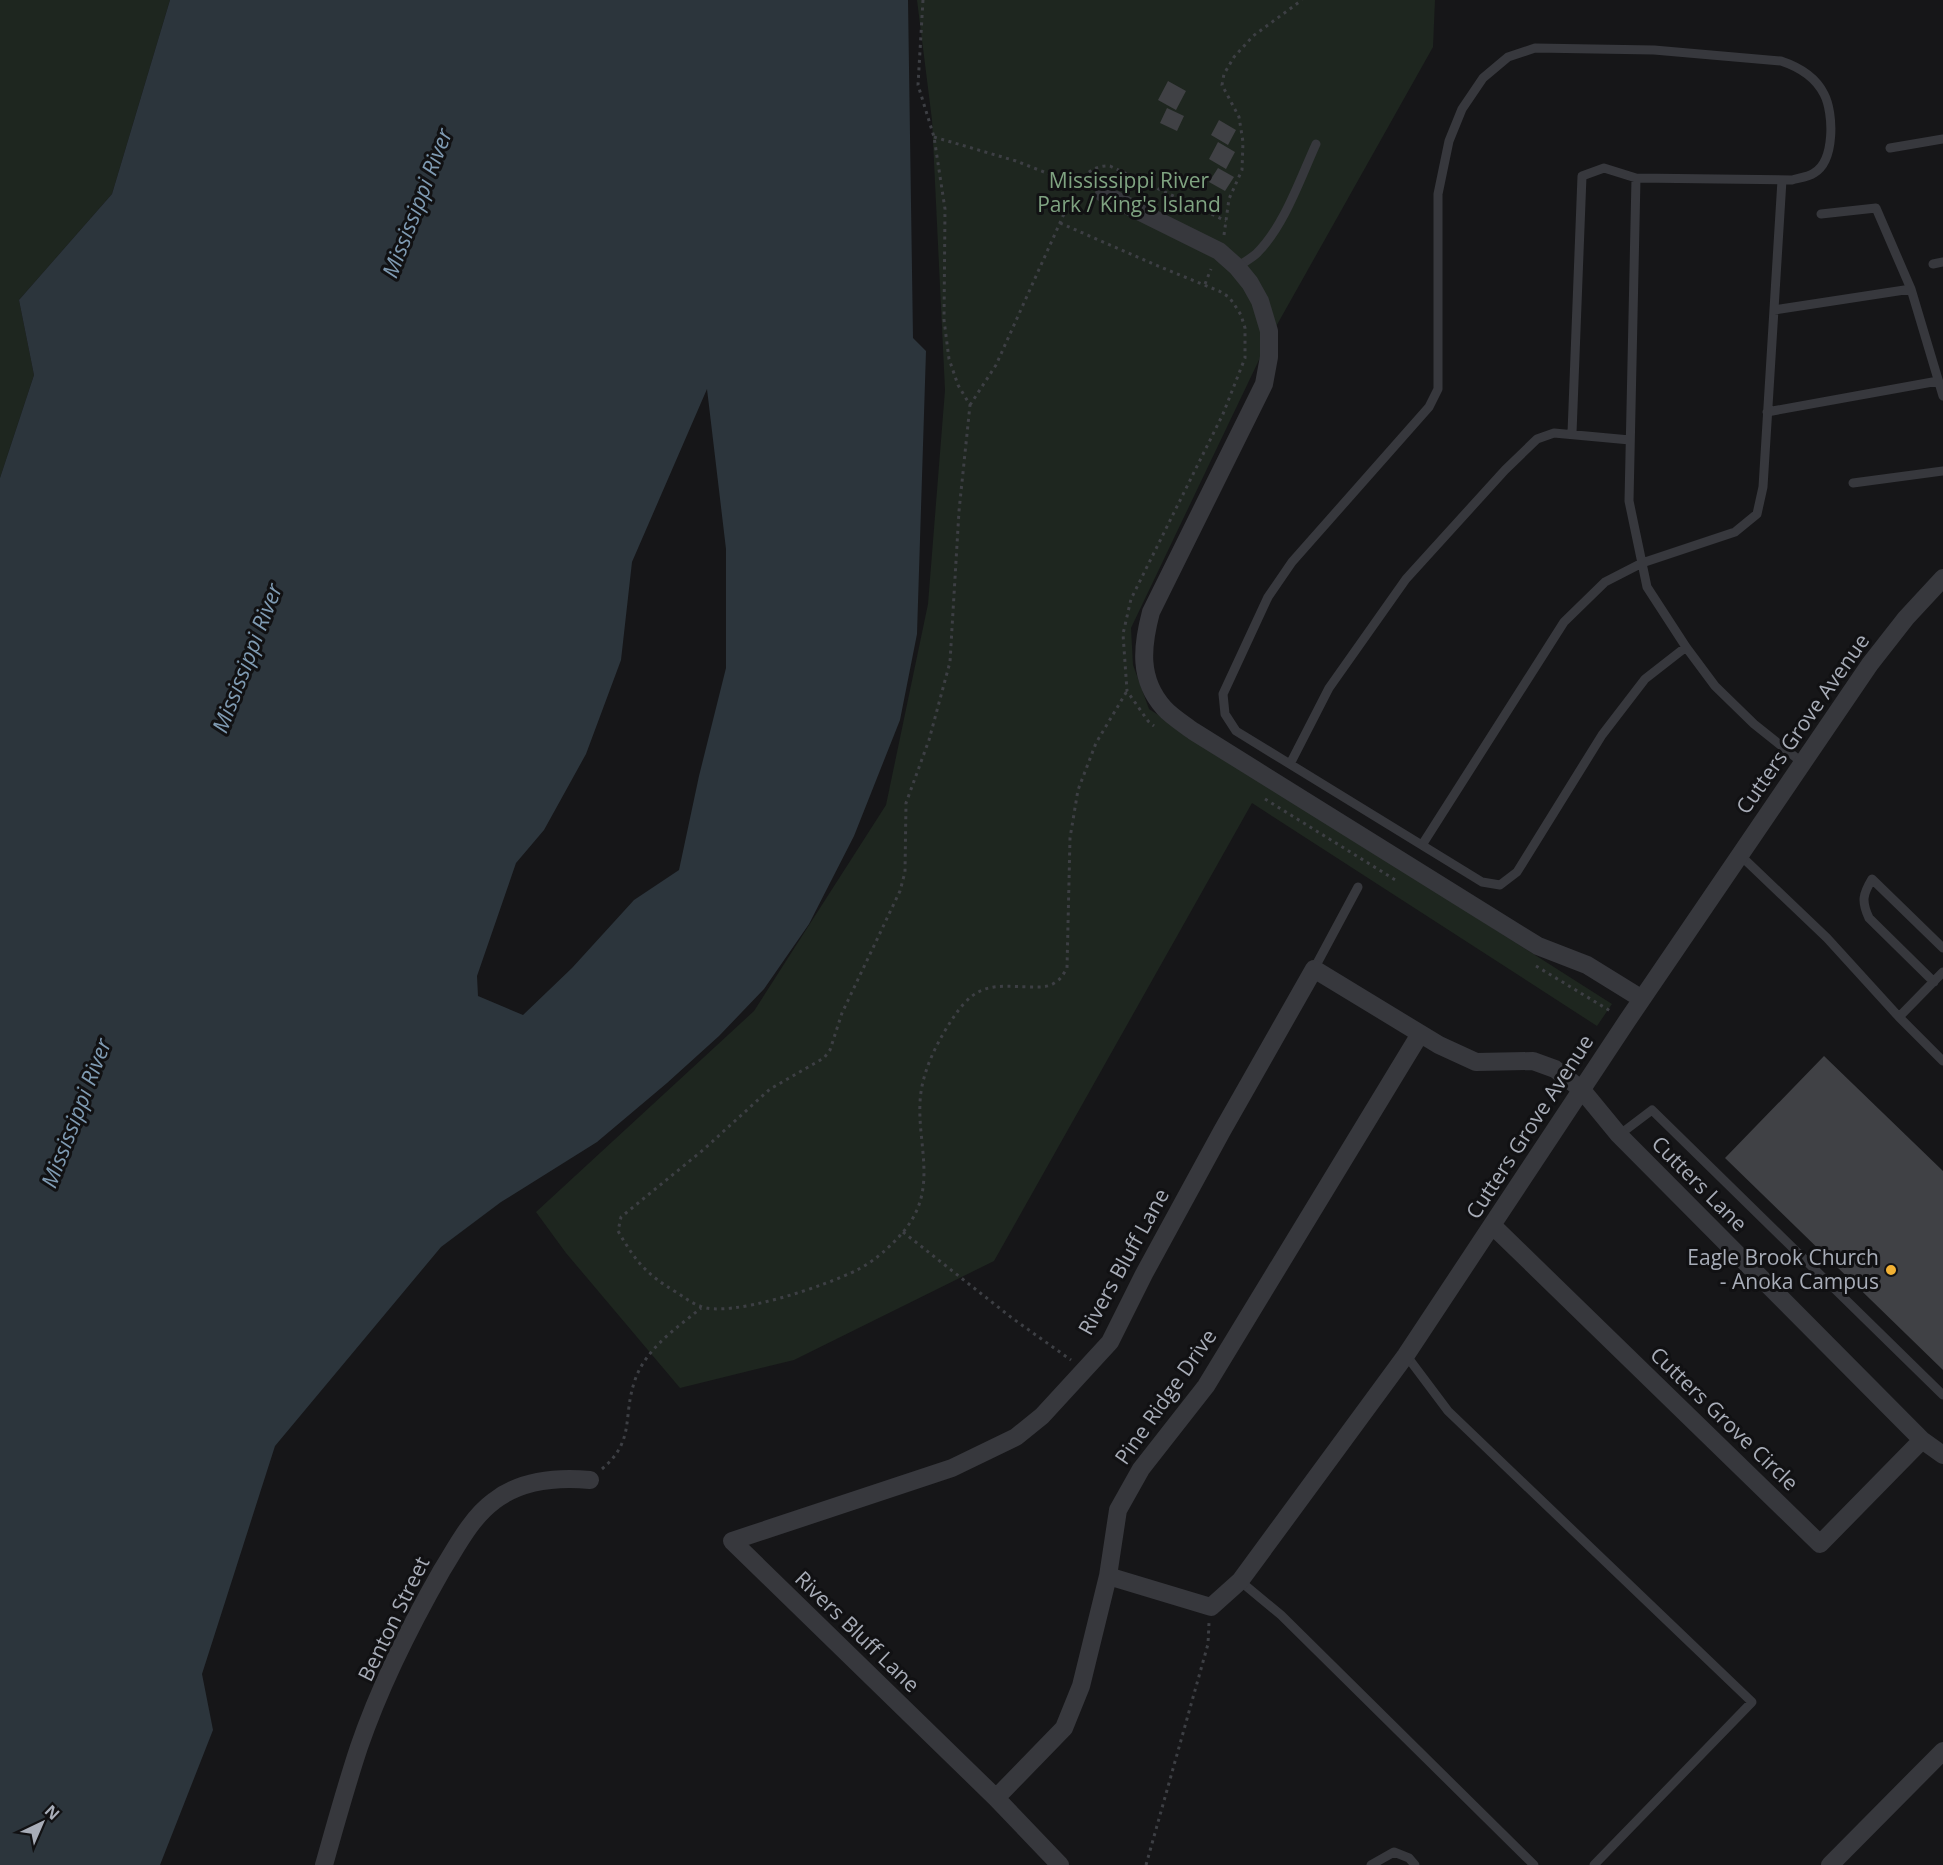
<svg xmlns="http://www.w3.org/2000/svg" width="1943" height="1865" font-family="'Open Sans',sans-serif">
	<style>
		.green { fill: #1e261f }
		.water { fill: #2c353c; fill-rule: evenodd }
		.building { fill: #404145 }
		.lines { fill: none; stroke-linecap: round; stroke-linejoin: round }
		.path { stroke: #3d3f44; stroke-width: 3; stroke-dasharray: 3 4.5; stroke-linecap: butt }
		.lane { stroke: #37383d; stroke-width: 9 }
		.street { stroke: #37383d; stroke-width: 18 }
		.poi-dot { fill: #f2b134; stroke: #111113; stroke-width: 2 }
		.labels { text-anchor: middle; stroke-width: 6; stroke-linejoin: round; paint-order: stroke }
		.park-label { font-size: 21px; fill: #7fa381; stroke: #111113 }
		.street-label { font-size: 21px; fill: #a8adb8; stroke: #111113 }
		.poi-label { font-size: 21px; fill: #a8adb8; stroke: #111113; text-anchor: end }
		.water-label { font-size: 22px; font-style: italic; fill: #7f9bb3; stroke: #111113 }
	</style>
	<rect width="100%" height="100%" fill="#161618"/>
	<!-- green -->
	<path class="green" d="M0,0H170L112,194L19,300L34,375L0,478Z
		M917,0H1435L1433,47L1269,339L1131,628L1133,665L1149,709L1612,1004L1597,1026L1252,803L994,1261L794,1360L680,1388L566,1253L536,1212L754,1011L886,805L928,604L945,390L932,120Z"/>
	<!-- water -->
	<path class="water" d="M170,0H908L913,338L926,351L917,634L900,720L854,836L809,924L764,989L719,1036L667,1083L597,1142L501,1202L441,1247L275,1446L202,1674L213,1730L160,1865H0V478L34,375L19,300L112,194ZM707,389L726,549V668L699,776L679,870L634,900L572,968L523,1015L478,996L477,976L516,863L544,830L586,754L621,660L632,562Z"/>
	<!-- building -->
	<path class="building" d="M1168,81L1186,91L1176,110L1158,100Z
		M1167,108L1184,116L1177,131L1160,123Z
		M1219,120L1236,130L1228,145L1211,135Z
		M1218,142L1235,152L1226,169L1209,159Z
		M1218,168L1234,177L1225,191L1209,182Z
		M1824,1056L1943,1171V1370L1725,1158Z"/>
	<g class="lines">
		<!-- path -->
		<path class="path" d="M923,0L918,85L934,137L945,209L944,320L949,359L958,385L970,405L959,511L950,662L929,740L906,803L905,872L900,891L842,1013L830,1050L824,1058L770,1089L703,1150L621,1217L618,1231C636,1262 646,1274 676,1292C684,1297 691,1303 700,1306C729,1319 828,1285 857,1270C877,1260 905,1235 915,1214C933,1179 918,1140 920,1103C921,1072 938,1040 955,1015C978,982 994,986 1030,987C1039,987 1048,988 1056,982C1061,979 1064,973 1067,968L1070,838L1078,790L1096,743L1127,691
			M934,137L1016,161L1077,185
			M1060,223L1158,266L1219,291L1229,297L1234,304L1241,315L1245,328V358L1223,414L1131,599L1123,634L1127,691L1148,721L1154,726
			M1224,235L1229,199L1242,170L1243,142L1239,117L1222,85L1224,74L1234,57L1253,36L1302,0
			M1205,284L1211,269
			M970,405L996,365L1077,185C1086,173 1095,165 1110,166L1226,221
			M1265,799L1397,881
			M1536,966L1612,1012
			M903,1232L1012,1318L1071,1360
			M602,1469C636,1440 622,1417 635,1380C646,1348 677,1328 701,1308
			M1146,1865L1208,1644L1209,1623"/>
		<!-- lane -->
		<path class="lane" d="M1890,148L1943,139
			M1636,178L1629,501L1647,587L1686,647L1715,686L1754,724L1804,764
			M1821,214L1876,208L1911,289L1943,396
			M1933,264L1943,262
			M1237,267C1243,263 1250,259 1256,254C1284,227 1300,179 1316,144
			M1774,310L1911,289
			M1767,412L1938,381
			M1572,433L1582,176L1604,168L1636,178L1792,180C1799,178 1808,177 1814,173C1835,161 1834,113 1824,94C1815,76 1799,67 1781,61L1654,50L1535,48L1508,57L1483,78L1462,109L1449,141L1438,194V389L1429,407L1292,562L1268,597L1223,694L1225,714L1236,731L1482,882L1500,885L1517,872L1602,735L1645,679L1686,647
			M1853,483L1943,471
			M1290,764L1329,688L1406,579L1505,470L1537,439L1554,433L1630,440
			M1422,845L1564,622L1605,582L1642,563L1735,532L1757,514L1763,487L1782,180
			M1740,855L1827,938L1899,1017L1943,1061
			M1314,969L1358,887
			M1934,982L1869,918C1861,901 1863,894 1872,879L1943,948
			M1899,1017L1943,972
			M1619,1135L1652,1110L1943,1395
			M1406,1355L1448,1411L1752,1702L1594,1865
			M1240,1581L1281,1615L1534,1865
			M1371,1865L1394,1852L1409,1858L1415,1865"/>
		<!-- street -->
		<path class="street" d="M1104,194L1219,251L1237,267L1250,283L1260,301L1269,331V357L1264,384L1151,612C1142,646 1138,679 1164,708C1172,717 1184,724 1193,731L1538,946L1587,965L1642,999
			M1492,1225L1820,1544L1922,1440
			M1108,1576L1211,1607L1240,1581L1406,1355L1627,1021L1870,664L1906,618L1943,578
			M996,1798L1064,1728L1081,1686L1108,1576L1118,1510L1141,1469L1206,1386L1420,1034
			M324,1865C335,1826 346,1786 359,1747C380,1686 410,1626 442,1570C457,1546 471,1518 494,1501C521,1480 557,1477 590,1480
			M1060,1865L996,1798L732,1541L952,1468L1016,1437L1042,1416L1110,1342L1144,1274L1222,1131L1314,969L1439,1045L1476,1062L1533,1061L1555,1069L1582,1090L1619,1135L1922,1440L1943,1455
			M1830,1865L1943,1751"/>
	</g>
	<!-- markers -->
	<circle class="poi-dot" cx="1891" cy="1270" r="6"/>
	<g class="labels">
		<!-- park labels -->
		<g class="park-label">
			<text x="1129" y="188">Mississippi River<tspan x="1129" dy="24">Park / King's Island</tspan></text>
		</g>
		<!-- street labels -->
		<g class="street-label">
			<text transform="translate(1803 724) rotate(-55)" y="7">Cutters Grove Avenue</text>
			<text transform="translate(1530 1127) rotate(-57)" y="7">Cutters Grove Avenue</text>
			<text transform="translate(1699 1184) rotate(45)" y="7">Cutters Lane</text>
			<text transform="translate(1124 1262) rotate(-61)" y="7">Rivers Bluff Lane</text>
			<text transform="translate(1166 1397) rotate(-55)" y="7">Pine Ridge Drive</text>
			<text transform="translate(1724 1419) rotate(44)" y="7">Cutters Grove Circle</text>
			<text transform="translate(394 1619) rotate(-64)" y="7">Benton Street</text>
			<text transform="translate(857 1632) rotate(44)" y="7">Rivers Bluff Lane</text>
		</g>
		<!-- poi labels -->
		<g class="poi-label">
			<text x="1879" y="1265">Eagle Brook Church<tspan x="1879" dy="24">- Anoka Campus</tspan></text>
		</g>
		<!-- water labels -->
		<g class="water-label">
			<text transform="translate(417 203) rotate(-69)" y="8">Mississippi River</text>
			<text transform="translate(247 658) rotate(-69)" y="8">Mississippi River</text>
			<text transform="translate(76 1113) rotate(-69)" y="8">Mississippi River</text>
		</g>
	</g>
	<!-- north arrow -->
	<g transform="translate(42 1823) rotate(44)" stroke="#111113" stroke-width="4.5" paint-order="stroke">
	<path d="M0-4.5L10 22L0 15L-10 22Z" fill="#a8adb8"/>
	<text y="-9" font-size="16" font-weight="bold" text-anchor="middle" fill="#a8adb8">N</text>
	</g>
</svg>
